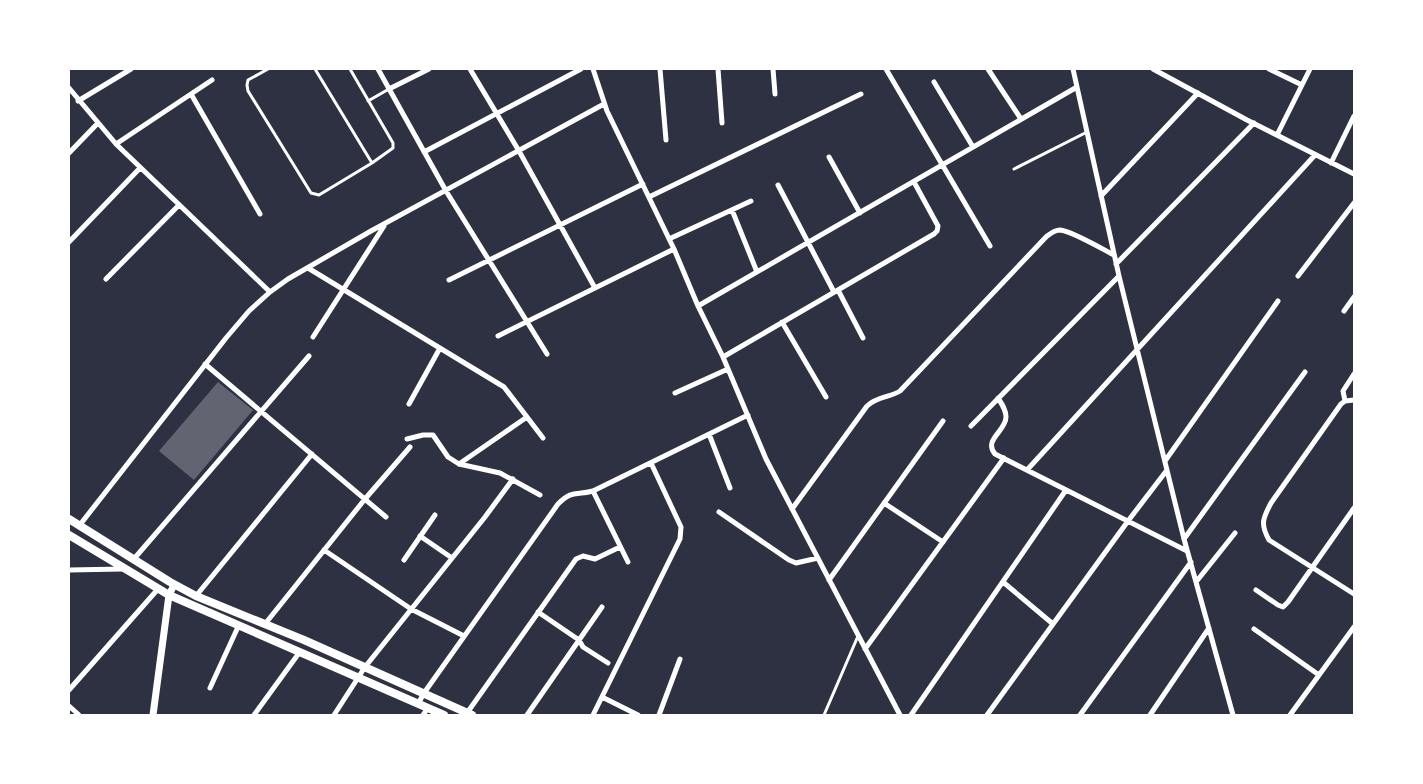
<svg xmlns="http://www.w3.org/2000/svg" width="1423" height="784" font-family="'Fira Sans',sans-serif">
	<style>
		.building { fill: #626471 }
		.lines { fill: none; stroke-linecap: round; stroke-linejoin: round }
		.service { stroke: #fff; stroke-width: 3 }
		.minor { stroke: #fff; stroke-width: 5 }
		.tertiary { stroke: #fff; stroke-width: 7 }
		.secondary { stroke: #fff; stroke-width: 8 }
	</style>
	<rect width="100%" height="100%" fill="#2d3142"/>
	<!-- building -->
	<path class="building" d="M218,382L253,410L194,480L159,451Z"/>
	<g class="lines">
		<!-- service -->
		<path class="service" d="M268,69L248,80L247,85L248,91L311,193L319,195L372,163L393,148V143L350,69
			M315,69L372,163
			M368,101L389,89
			M1014,169L1087,132
			M824,715L858,636"/>
		<!-- minor -->
		<path class="minor" d="M378,69L446,191L547,354
			M470,69L519,151L595,288
			M593,69L607,111L674,249L698,306L723,357L766,459L900,715
			M660,69L666,140
			M718,69L722,123
			M773,69L775,94
			M886,69L990,246
			M988,69L1021,119
			M1073,69L1119,276L1184,539L1233,715
			M1153,69L1247,120L1354,174
			M1269,69L1302,85
			M934,82L973,147
			M69,88L116,144L270,292
			M389,89L429,69
			M191,94L260,214
			M78,101L131,69
			M1277,135L1310,69
			M116,144L212,80
			M424,152L581,69
			M69,153L98,123
			M829,157L860,213
			M1331,163L1354,116
			M778,185L834,292
			M1101,196L1198,93
			M649,197L861,94
			M732,210L757,272
			M669,239L751,201
			M69,242L140,168
			M1116,264L1254,123
			M308,268L504,387L543,438
			M1298,276L1354,203
			M106,279L179,205
			M449,280L643,184
			M838,290L863,338
			M698,306L1077,87
			M1344,311L1354,297
			M782,322L826,397
			M498,336L674,249
			M313,337L384,226
			M723,357L934,234L937,231L938,226L914,182
			M205,364L386,517
			M675,393L728,369
			M998,398C1002,404 1006,410 1006,417C1006,431 983,440 995,454L1187,551
			M1354,400L1345,401L1341,404L1271,503C1263,518 1260,524 1269,540L1354,594
			M1345,401L1343,391L1354,374
			M409,404L440,348
			M971,426L1119,276
			M709,434L730,488
			M407,439L423,435H433L448,457L459,464L500,473L540,495
			M1165,461L1278,301
			M459,464L527,417
			M1027,470L1315,155
			M593,491L628,562
			M884,503L943,542
			M792,509L867,406C878,396 889,398 900,391L1046,237C1050,234 1054,230 1060,230C1072,231 1102,249 1114,255
			M719,512L789,560L796,563L818,558
			M79,526L226,338L249,311L270,292L288,279L371,231L604,104
			M420,536L452,558
			M1184,539L1305,372
			M324,550L411,609L464,636
			M133,560L309,356
			M404,560L435,515
			M69,570L123,569
			M829,580L943,421
			M1003,582L1053,624
			M1196,582L1235,533
			M1256,590L1278,605L1283,607L1288,602L1354,508
			M196,596L312,454
			M538,612L579,640L583,647L608,663
			M265,624L365,499L410,447
			M1254,629L1319,675
			M865,649L1004,458
			M210,688L238,627
			M69,690L158,589
			M602,697L638,715
			M418,704L424,693L558,504C573,489 576,496 593,491L748,415
			M69,706L79,715
			M467,713L576,559L583,556L595,559L620,547
			M254,715L299,653
			M334,715L365,667L485,517L513,479
			M423,715L428,708
			M527,715L602,607
			M593,715L680,539L681,527L651,463
			M659,715L680,659
			M911,715L1066,490
			M987,715L1128,521L1167,470
			M1080,715L1191,562
			M1150,715L1209,628
			M1290,715L1354,627"/>
		<!-- tertiary -->
		<path class="tertiary" d="M153,715L169,595L174,585"/>
		<!-- secondary -->
		<path class="secondary" d="M69,519L170,582L196,596L304,640L472,715
			M69,535L169,595L444,715"/>
	</g>
	<!-- border -->
	<rect width="1423" height="784" fill="none" stroke="#ffffff" stroke-width="140"/>
</svg>
